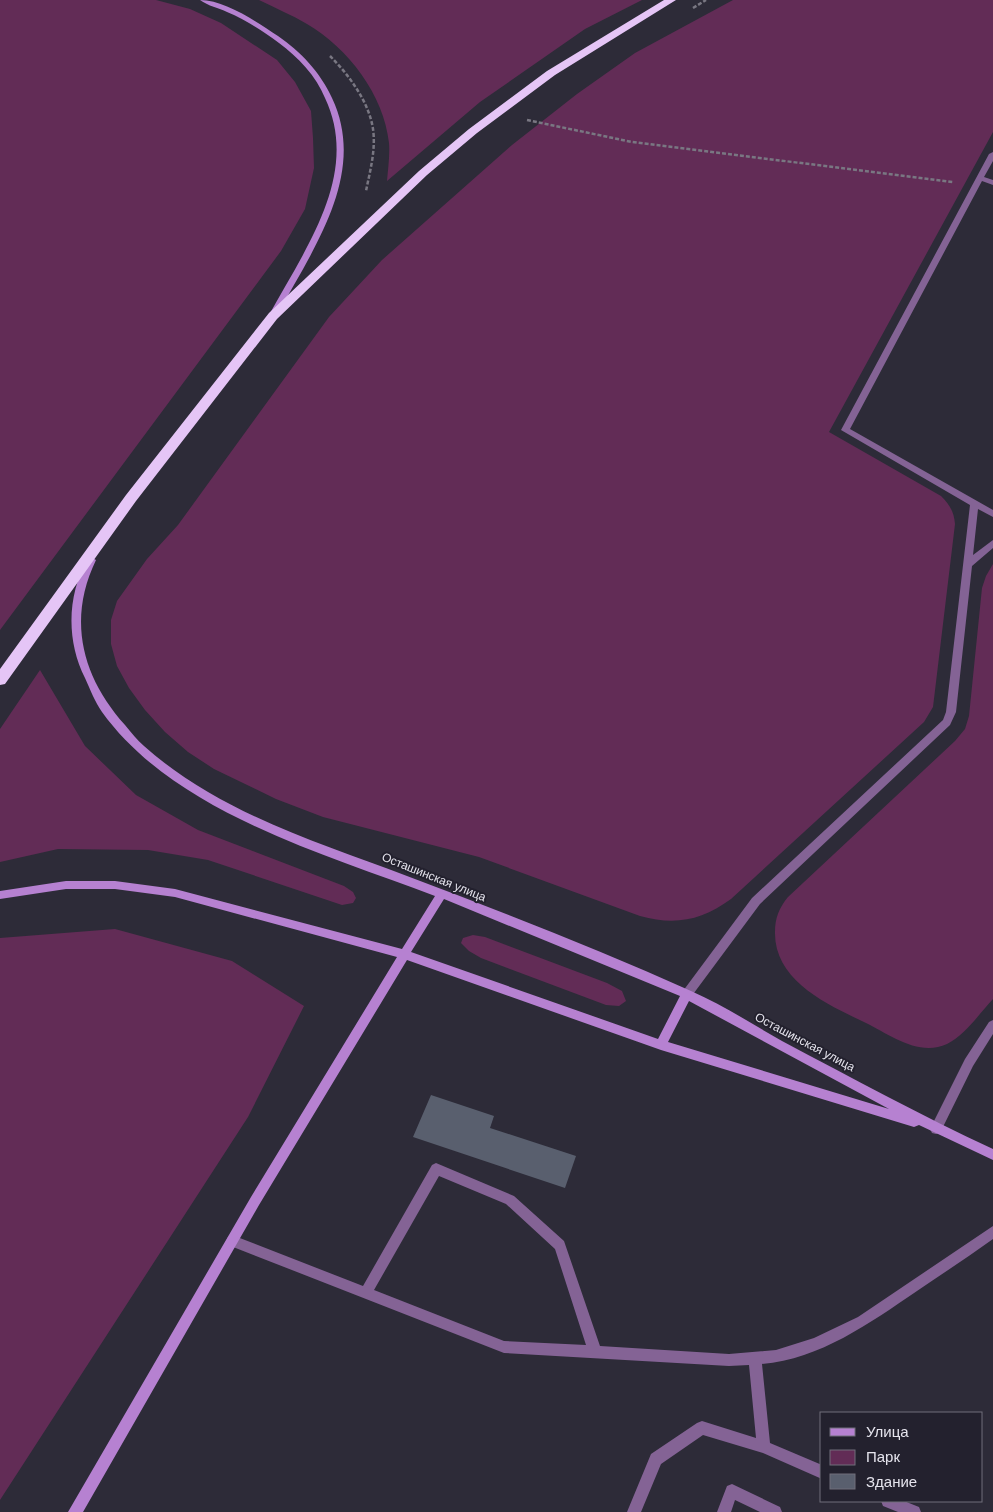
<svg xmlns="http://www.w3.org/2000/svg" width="993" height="1512" font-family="'DM Sans',sans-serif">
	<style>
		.green { fill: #622c56 }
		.building { fill: #595f6e }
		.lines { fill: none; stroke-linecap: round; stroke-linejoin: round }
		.path { stroke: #797782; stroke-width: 2.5; stroke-dasharray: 4 2; stroke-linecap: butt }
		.lane { fill: #846395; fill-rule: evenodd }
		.secondary { fill: #b681d1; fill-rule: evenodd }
		.highway { fill: #e5c5f6; fill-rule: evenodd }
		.labels { text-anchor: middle; stroke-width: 4; stroke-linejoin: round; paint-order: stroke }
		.street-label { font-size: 12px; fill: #e5e4ed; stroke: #23212e }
	</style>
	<rect width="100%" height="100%" fill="#2d2b38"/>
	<!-- green -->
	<path class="green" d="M0,0H156L190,9L221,23L277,60L295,82L311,111L313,138L314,168L305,209L281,251L0,630Z
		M259,0H642L585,29L480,102L387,181C388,169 390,155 389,143C384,95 348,48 307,24C292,15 275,8 259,0Z
		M733,0H993V132L829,432L941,496C950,505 954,512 955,524L933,707L924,722L731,899C702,920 676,926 640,916L479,857L323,817L276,799L214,769L188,752L165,732L145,710L129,688L117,666L111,644V620L117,601L147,559L178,525L329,317L382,260L512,145L577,94L635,53Z
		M993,564V999C979,1014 965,1035 947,1044C919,1057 890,1035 866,1023C828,1005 774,981 775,932C775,918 779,908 788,897L955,741L965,729L969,716L982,588L986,576Z
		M40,670L85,746L136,795L198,830L344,886L353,892L356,898L353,903L342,905L208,860L148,850L58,849L0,862V729Z
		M115,929L232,961L304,1006L248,1117L0,1500V938Z
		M473,935L485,937L607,983L622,991L626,1001L619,1006L606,1005L481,958L469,951L461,943L463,938Z"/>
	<!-- building -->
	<path class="building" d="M431,1095L494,1116L490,1128L576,1156L565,1188L413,1137Z"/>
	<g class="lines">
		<!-- path -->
		<path class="path" d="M693,8L706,0
			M330,56C349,75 369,102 373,129C376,150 370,171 366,191
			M527,120L632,142L953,182"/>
		<!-- lane -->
		<path class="lane" d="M993,152V161L984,177L993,180V185L982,181L850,429L993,510V517L978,509L973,555L993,540V548L972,566L956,712L950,725L760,904L691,997L687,999L683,997L681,994L683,991L752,898L943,720L946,712L970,505L841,430L989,154Z
			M993,1020V1034L973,1066L940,1133L936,1134L932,1133L930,1129L965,1059L989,1022Z
			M436,1163L514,1196L564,1241L600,1346L729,1354L776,1350L814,1338L858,1317L993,1226V1239C968,1257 942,1274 917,1291C870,1323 820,1359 762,1364L770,1443L822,1465V1479L763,1453L703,1435L661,1464L641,1512H627L651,1454L697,1423L702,1421L756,1438L749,1365L729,1366L504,1353L228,1245L226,1241L228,1237L232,1235L363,1286L432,1165ZM439,1176L506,1204L555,1249L586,1345L504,1341L374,1290Z
			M732,1484L780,1507L782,1512H760L735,1500L731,1512H717L727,1486Z
			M881,1501H904L919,1507L921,1512H898L883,1506Z"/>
		<!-- secondary -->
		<path class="secondary" d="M200,0C225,0 257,22 278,36C300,51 321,73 332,98C368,174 313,249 277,315L273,317L269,315C305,249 361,174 325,98C316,76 298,57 279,43C263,31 246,20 227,12C219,8 208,6 200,0Z
			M91,557L96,560C67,620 82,677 125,725C131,732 137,740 144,746C218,812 316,842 407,876C502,912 598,949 691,991C723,1005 752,1024 782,1041C852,1078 922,1116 993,1149V1160L919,1125L914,1127L661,1050L407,960L259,1205L83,1512H68L251,1197L397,957L175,897L115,889H66L0,899V891L66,881H115L175,889L402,949L435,896C324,854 174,812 102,712C95,702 90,689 85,678C66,640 67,595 88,558ZM444,899L680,996L658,1039L411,952ZM689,1001L889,1109L668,1042Z"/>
		<!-- highway -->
		<path class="highway" d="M664,0H676L555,75L477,133L427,175L277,319L136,501L5,684L0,685V669L126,495L269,313L419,171L469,129L547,71Z"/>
	</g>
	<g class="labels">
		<!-- street labels -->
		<g class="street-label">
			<text transform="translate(434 877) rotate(22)" y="4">Осташинская улица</text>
			<text transform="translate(805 1042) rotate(28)" y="4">Осташинская улица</text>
		</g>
	</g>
	<!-- legend -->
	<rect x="820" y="1412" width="162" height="90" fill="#23212e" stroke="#716f7a"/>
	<rect x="830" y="1428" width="25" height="8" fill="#b681d1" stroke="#716f7a"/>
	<text x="866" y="1437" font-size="15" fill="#e5e4ed">Улица</text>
	<rect x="830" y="1450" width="25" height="15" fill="#622c56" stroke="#716f7a"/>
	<text x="866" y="1462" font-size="15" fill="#e5e4ed">Парк</text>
	<rect x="830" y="1474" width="25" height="15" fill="#595f6e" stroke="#716f7a"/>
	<text x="866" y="1487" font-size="15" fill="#e5e4ed">Здание</text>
</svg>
